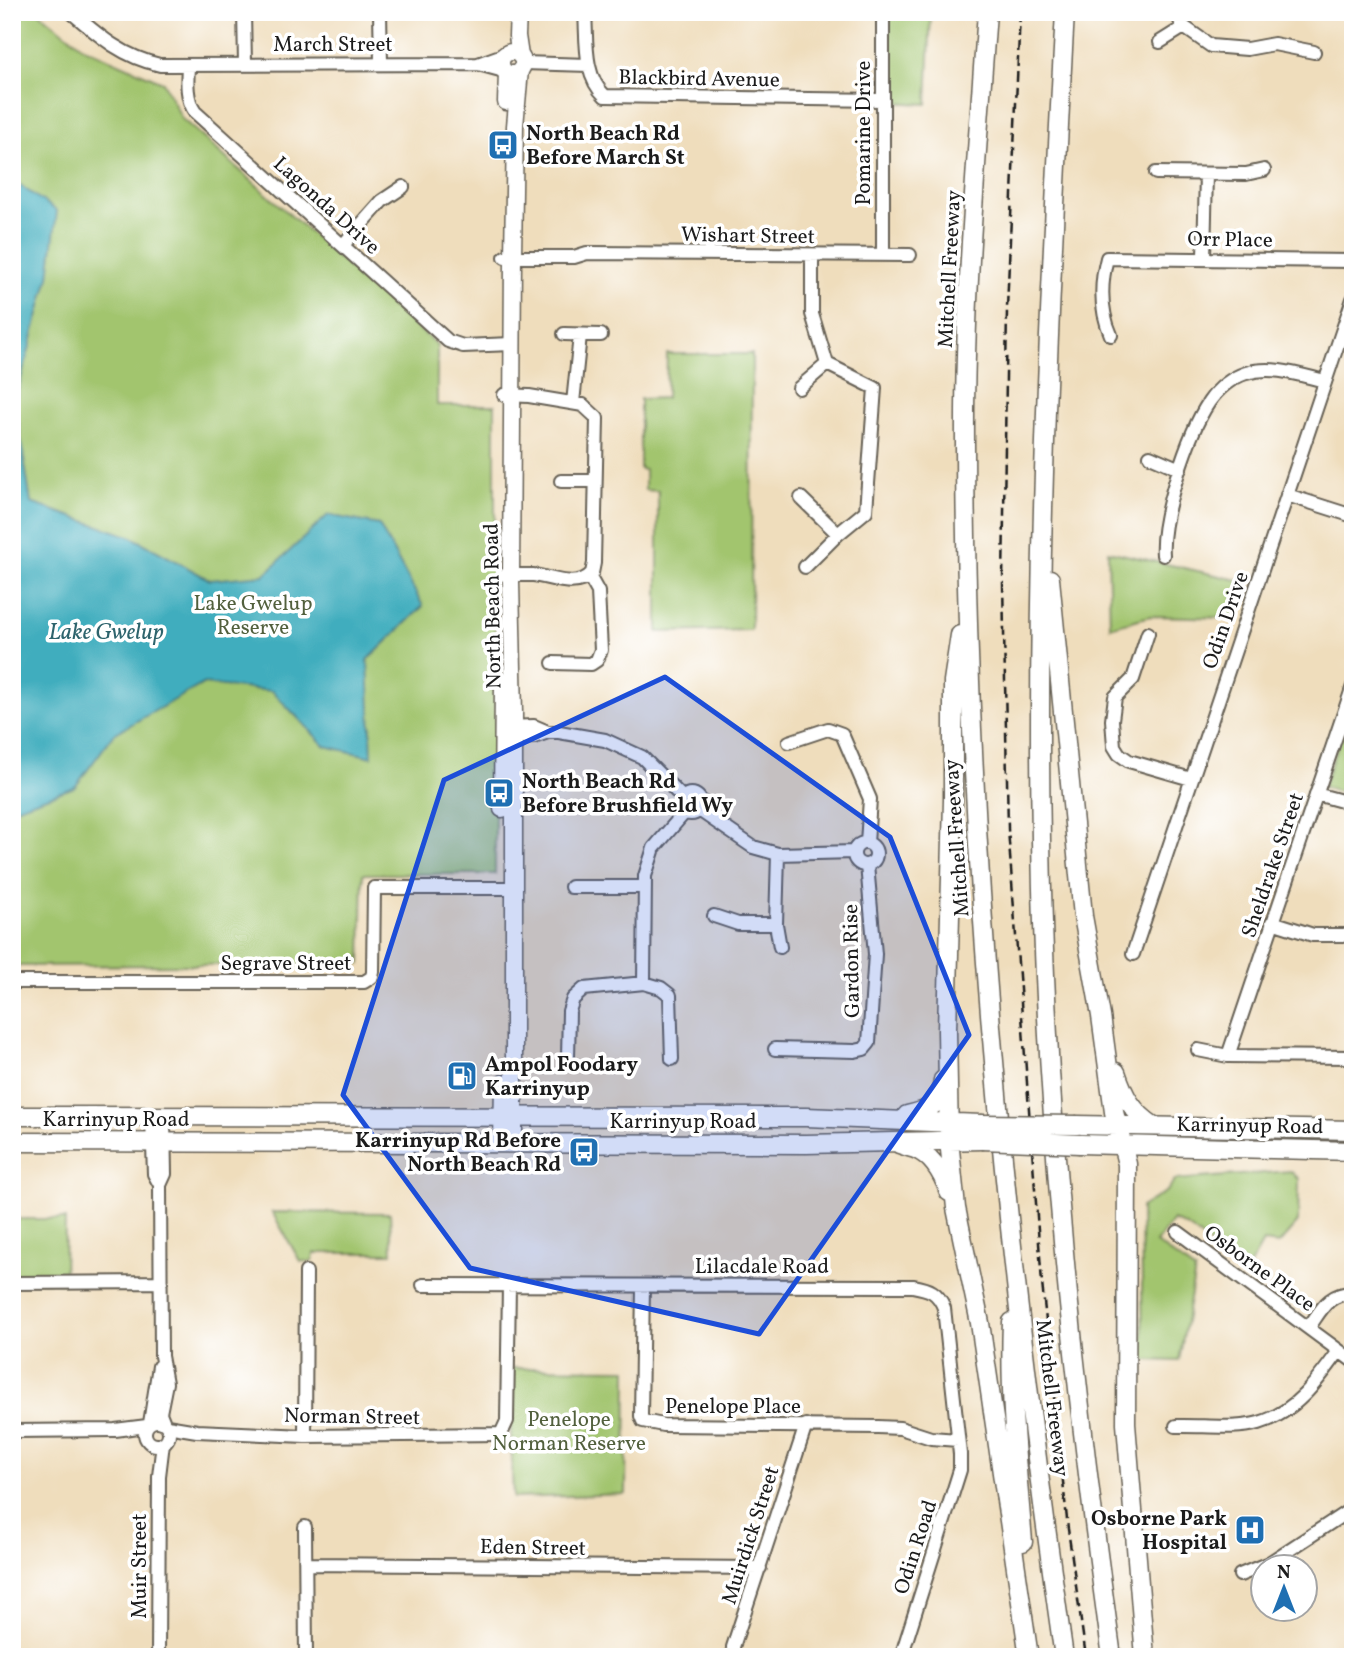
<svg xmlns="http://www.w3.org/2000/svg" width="1365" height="1669" font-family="Vollkorn,serif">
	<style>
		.green { fill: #a2c56e; stroke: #5f7045; stroke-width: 2 }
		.water { fill: #40adbe; stroke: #2e646d; stroke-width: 2 }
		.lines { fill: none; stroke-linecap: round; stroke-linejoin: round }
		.minor-casing { stroke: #666054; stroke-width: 16 }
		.major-casing { stroke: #666054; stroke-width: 19 }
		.highway-casing { stroke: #666054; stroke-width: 21 }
		.minor { stroke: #fff; stroke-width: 12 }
		.major { stroke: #fff; stroke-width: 16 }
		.highway { stroke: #fff; stroke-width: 18 }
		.rail { stroke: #1c1c1c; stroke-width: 2.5; stroke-dasharray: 10 5; stroke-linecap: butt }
		.highway-bridge-casing { stroke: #666054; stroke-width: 21; stroke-linecap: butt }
		.highway-bridge { stroke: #fff; stroke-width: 18 }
		.marked { fill: #1d4ed8; fill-opacity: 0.2; stroke: #1d4ed8; stroke-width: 5; stroke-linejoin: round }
		.labels { text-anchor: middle; stroke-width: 7; stroke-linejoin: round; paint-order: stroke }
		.street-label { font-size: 21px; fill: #1c1c1c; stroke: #fff }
		.poi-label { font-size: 21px; font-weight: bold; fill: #1c1c1c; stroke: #fff; text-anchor: start }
		.park-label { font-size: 21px; fill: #52603d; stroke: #fff }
		.water-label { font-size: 23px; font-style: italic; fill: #2e646d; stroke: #fff }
	</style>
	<rect width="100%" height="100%" fill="#fff"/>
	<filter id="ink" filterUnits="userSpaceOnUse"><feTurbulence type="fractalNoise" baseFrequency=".0143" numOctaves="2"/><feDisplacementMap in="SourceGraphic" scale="14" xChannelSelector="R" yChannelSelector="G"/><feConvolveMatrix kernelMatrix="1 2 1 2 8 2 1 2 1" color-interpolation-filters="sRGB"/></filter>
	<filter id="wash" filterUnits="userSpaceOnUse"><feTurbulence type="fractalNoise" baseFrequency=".00686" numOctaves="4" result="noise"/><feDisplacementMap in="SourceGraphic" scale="28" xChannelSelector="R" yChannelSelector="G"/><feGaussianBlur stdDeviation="1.57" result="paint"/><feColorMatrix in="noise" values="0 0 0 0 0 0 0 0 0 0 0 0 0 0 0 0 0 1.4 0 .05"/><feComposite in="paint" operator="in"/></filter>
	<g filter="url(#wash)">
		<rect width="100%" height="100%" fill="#efddbc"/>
		<!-- green -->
		<path class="green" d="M12,12H39L84,48L163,82L182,119L437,345V405H495V874H363L361,964L12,966Z
			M890,12H931L927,104L887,102Z
			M667,354H752L751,630L658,632V491L645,490V470L640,469V399L666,398Z
			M1108,551L1247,582L1232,618L1150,616L1110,627Z
			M1353,700V796L1323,787Z
			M1291,1171L1299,1179L1298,1222L1279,1244L1263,1242L1246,1272L1188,1227L1173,1220L1156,1243L1195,1271L1179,1361L1143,1360L1141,1207L1167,1191L1175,1180Z
			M272,1212L390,1213L392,1253H314L313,1262L300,1261Z
			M14,1219H65L64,1283L14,1279Z
			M509,1368L627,1369L626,1494L513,1498Z"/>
		<!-- water -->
		<path class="water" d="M12,180L57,211L49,277L15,401L31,503L132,537L210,580L264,575L328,515L379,525L423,606L368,660L372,757L325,746L272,691L203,684L114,734L75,787L12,809Z"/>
	</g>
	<g filter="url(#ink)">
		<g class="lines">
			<!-- minor casing -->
			<g class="minor-casing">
				<path id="minor" d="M71,12C99,36 123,57 160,65L478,64L503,55
					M244,12L245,64
					M380,12L381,63
					M585,12C587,40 583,76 605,96L882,100
					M1175,12L1184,27L1211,46L1247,49L1274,44L1314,52
					M1160,42L1184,27
					M523,63L589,65
					M478,64L504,71
					M188,67C187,82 186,99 195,112L448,341L463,346L512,344
					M1156,173L1246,174L1264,170
					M343,245L382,201L403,187
					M883,254V12
					M505,257H574L587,253L910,255
					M1204,257L1206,174
					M564,334L601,335
					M1111,335C1100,310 1100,285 1107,258L1353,261
					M799,388L827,364
					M504,395L529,396L583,405L597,418L594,563L592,573C577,590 551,577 533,575C523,575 513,575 504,575
					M573,403L580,335
					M1150,456L1180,469
					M561,481H594
					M1287,495L1353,516
					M801,498L838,534
					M1163,555C1160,518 1188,433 1209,402C1218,389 1231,378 1246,373C1272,365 1300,375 1325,381
					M805,567L838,534L866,511L875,388L827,364L812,314V255
					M1148,633L1133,679L1115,697L1112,720L1114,746L1119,754L1129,761L1191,779
					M553,663L591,664L597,660L601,650L598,592L589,576
					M508,727L534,726L548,732
					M506,738L534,737L548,732H559L605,740L642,757L683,798
					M789,742L828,729L842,734L870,799L867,843
					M1316,794L1353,804
					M681 804a10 10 0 1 1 20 0a10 10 0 1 1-20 0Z
					M699,810L753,847L778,854L854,852
					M854 854a11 11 0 1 1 22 0a11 11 0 1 1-22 0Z
					M778,854L776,924L780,947
					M571,887H645
					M714,916L738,924H776
					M1272,922L1313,935H1353
					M1133,954L1353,299
					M12,982H364L372,977L373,972L374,888H513
					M644,983L645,876L654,848L685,812
					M775,1049L855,1051L864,1049L869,1043L875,954L867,865
					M1198,1050L1228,1056L1353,1057
					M1228,1056L1353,686
					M568,1057L569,1011L573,999L584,989L644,983L661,988L670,995L672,1059
					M152,1118L154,1174L160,1185
					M164,1118L165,1174L160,1185L161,1356L166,1383L160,1413L164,1423
					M1178,1232L1353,1361
					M12,1283L161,1282
					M423,1285L913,1286C930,1289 938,1292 944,1308L960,1454V1470L901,1657
					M643,1286L641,1416L643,1421L663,1425L878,1427L900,1428L931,1438L958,1440
					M1309,1327C1322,1309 1328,1293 1353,1293
					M145 1433a12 12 0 1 1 24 0a12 12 0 1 1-24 0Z
					M150,1423L159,1366
					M167,1426L197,1431L305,1436L501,1434L507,1421L509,1285
					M1176,1426C1202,1425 1234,1430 1259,1423C1295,1413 1319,1379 1339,1351
					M12,1431L115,1430L147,1426
					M305,1436L306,1272
					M305,1527L306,1657
					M306,1564L760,1568
					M1240,1575L1269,1563L1353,1508
					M158,1657L159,1476L163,1443
					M734,1657L733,1647L806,1425"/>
			</g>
			<!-- major casing -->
			<g class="major-casing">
				<path id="major" d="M518,12L517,36L520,56
					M501 63a11 11 0 1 1 22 0a11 11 0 1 1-22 0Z
					M506,102L507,73
					M502,809L503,681
					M502,1143L503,1083
					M514,1143V713L511,582L513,257L515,126L520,70"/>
			</g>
			<!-- highway casing -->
			<g class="highway-casing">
				<path id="highway" d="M987,12C977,155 964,299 965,443C966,849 1006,1255 1064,1657
					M1065,12C1050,288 1036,564 1041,840C1045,1114 1074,1386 1112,1657
					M1050,579L1083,916L1101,1016L1114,1112L1127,1164L1126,1424L1145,1657
					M960,635L953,681V800L947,1031L949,1140L956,1208L980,1323L1029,1657
					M1116,1072C1124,1096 1132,1112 1154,1126
					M907,1115C931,1110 940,1105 943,1080
					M12,1116L806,1117L981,1124
					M1077,1125L1353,1130
					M12,1142L806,1144L982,1140
					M899,1144C904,1146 910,1147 915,1149C933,1156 943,1175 949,1192
					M1080,1144L1353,1151
					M1012,1322C1009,1395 1017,1468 1023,1542"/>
			</g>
			<!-- minor -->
			<use href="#minor" class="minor"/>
			<!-- major -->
			<use href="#major" class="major"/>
			<!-- highway -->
			<use href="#highway" class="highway"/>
			<!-- rail -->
			<path class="rail" d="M1020,12L1007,308L1003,582L1008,829L1042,1283L1068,1529L1086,1657"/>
			<!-- highway-bridge casing -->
			<g class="highway-bridge-casing">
				<path id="highway-bridge" d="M981,1124L1077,1125
					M982,1140L1080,1144"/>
			</g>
			<!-- highway-bridge -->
			<use href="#highway-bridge" class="highway-bridge"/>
		</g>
	</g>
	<!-- marked area -->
	<path class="marked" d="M665,677L890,837L969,1035L759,1334L470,1268L343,1095L444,780Z"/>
	<!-- icons -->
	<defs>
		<g id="bus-square" transform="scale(1.575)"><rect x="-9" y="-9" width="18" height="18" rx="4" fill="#1f6fb2" stroke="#fff"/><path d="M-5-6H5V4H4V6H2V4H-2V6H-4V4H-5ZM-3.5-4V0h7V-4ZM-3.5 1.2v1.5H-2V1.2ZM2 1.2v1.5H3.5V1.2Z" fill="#fff"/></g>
		<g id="fuel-square" transform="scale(1.575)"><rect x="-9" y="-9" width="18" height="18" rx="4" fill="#1f6fb2" stroke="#fff"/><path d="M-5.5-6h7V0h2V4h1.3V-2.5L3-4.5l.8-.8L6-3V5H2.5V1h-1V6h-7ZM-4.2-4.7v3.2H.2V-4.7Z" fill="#fff"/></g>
		<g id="hospital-square" transform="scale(1.575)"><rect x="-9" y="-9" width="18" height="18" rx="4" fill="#1f6fb2" stroke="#fff"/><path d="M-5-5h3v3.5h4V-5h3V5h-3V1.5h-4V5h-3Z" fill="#fff"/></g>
	</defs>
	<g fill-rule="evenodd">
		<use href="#bus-square" x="503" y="145"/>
		<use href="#bus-square" x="499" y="793"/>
		<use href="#fuel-square" x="462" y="1076"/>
		<use href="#bus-square" x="584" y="1152"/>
		<use href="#hospital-square" x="1250" y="1530"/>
	</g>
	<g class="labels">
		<!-- street labels -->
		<g class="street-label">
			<text x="333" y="51">March Street</text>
			<text transform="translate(699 78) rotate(1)" y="7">Blackbird Avenue</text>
			<text transform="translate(863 133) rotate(-90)" y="7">Pomarine Drive</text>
			<text transform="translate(327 205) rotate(42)" y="7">Lagonda Drive</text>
			<text transform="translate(748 235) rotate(1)" y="7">Wishart Street</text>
			<text transform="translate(1230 239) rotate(1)" y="7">Orr Place</text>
			<text transform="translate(949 269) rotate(-87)" y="7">Mitchell Freeway</text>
			<text transform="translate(492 606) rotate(-91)" y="7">North Beach Road</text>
			<text transform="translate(1225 620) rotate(-71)" y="7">Odin Drive</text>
			<text transform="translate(956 838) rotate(-94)" y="7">Mitchell Freeway</text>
			<text transform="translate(1272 865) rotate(-71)" y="7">Sheldrake Street</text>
			<text transform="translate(851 961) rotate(-91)" y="7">Gardon Rise</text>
			<text x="286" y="970">Segrave Street</text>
			<text x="116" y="1126">Karrinyup Road</text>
			<text x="683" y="1128">Karrinyup Road</text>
			<text transform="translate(1250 1125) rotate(1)" y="7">Karrinyup Road</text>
			<text x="762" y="1273">Lilacdale Road</text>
			<text transform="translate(1260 1268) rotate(36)" y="7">Osborne Place</text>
			<text transform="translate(1053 1398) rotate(83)" y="7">Mitchell Freeway</text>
			<text x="733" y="1413">Penelope Place</text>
			<text transform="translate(352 1416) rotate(1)" y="7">Norman Street</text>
			<text transform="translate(750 1535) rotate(-72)" y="7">Muirdick Street</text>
			<text transform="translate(533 1547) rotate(1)" y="7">Eden Street</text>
			<text transform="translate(915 1547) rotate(-72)" y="7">Odin Road</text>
			<text transform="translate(139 1566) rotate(-90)" y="7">Muir Street</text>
		</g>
		<!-- poi labels -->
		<g class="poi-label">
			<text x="526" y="140">North Beach Rd<tspan x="526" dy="24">Before March St</tspan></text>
			<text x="522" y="788">North Beach Rd<tspan x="522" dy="24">Before Brushfield Wy</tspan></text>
			<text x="485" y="1071">Ampol Foodary<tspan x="485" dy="24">Karrinyup</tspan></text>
			<text x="561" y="1147" text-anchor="end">Karrinyup Rd Before<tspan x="561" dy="24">North Beach Rd</tspan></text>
			<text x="1227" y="1525" text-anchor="end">Osborne Park<tspan x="1227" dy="24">Hospital</tspan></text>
		</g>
		<!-- park labels -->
		<g class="park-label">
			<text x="253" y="610">Lake Gwelup<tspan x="253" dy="24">Reserve</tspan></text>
			<text x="569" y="1426">Penelope<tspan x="569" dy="24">Norman Reserve</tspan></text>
		</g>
		<!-- water labels -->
		<g class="water-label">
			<text x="106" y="639">Lake Gwelup</text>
		</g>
	</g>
	<!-- margin -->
	<rect width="1365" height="1669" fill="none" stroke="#fff" stroke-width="42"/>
	<!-- north arrow -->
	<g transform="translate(1284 1588)"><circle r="33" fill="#ffffff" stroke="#a4a4a4" stroke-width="2"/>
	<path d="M0-5L12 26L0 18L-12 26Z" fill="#1f6fb2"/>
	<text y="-10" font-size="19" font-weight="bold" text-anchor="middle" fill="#1c1c1c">N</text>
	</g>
</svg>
